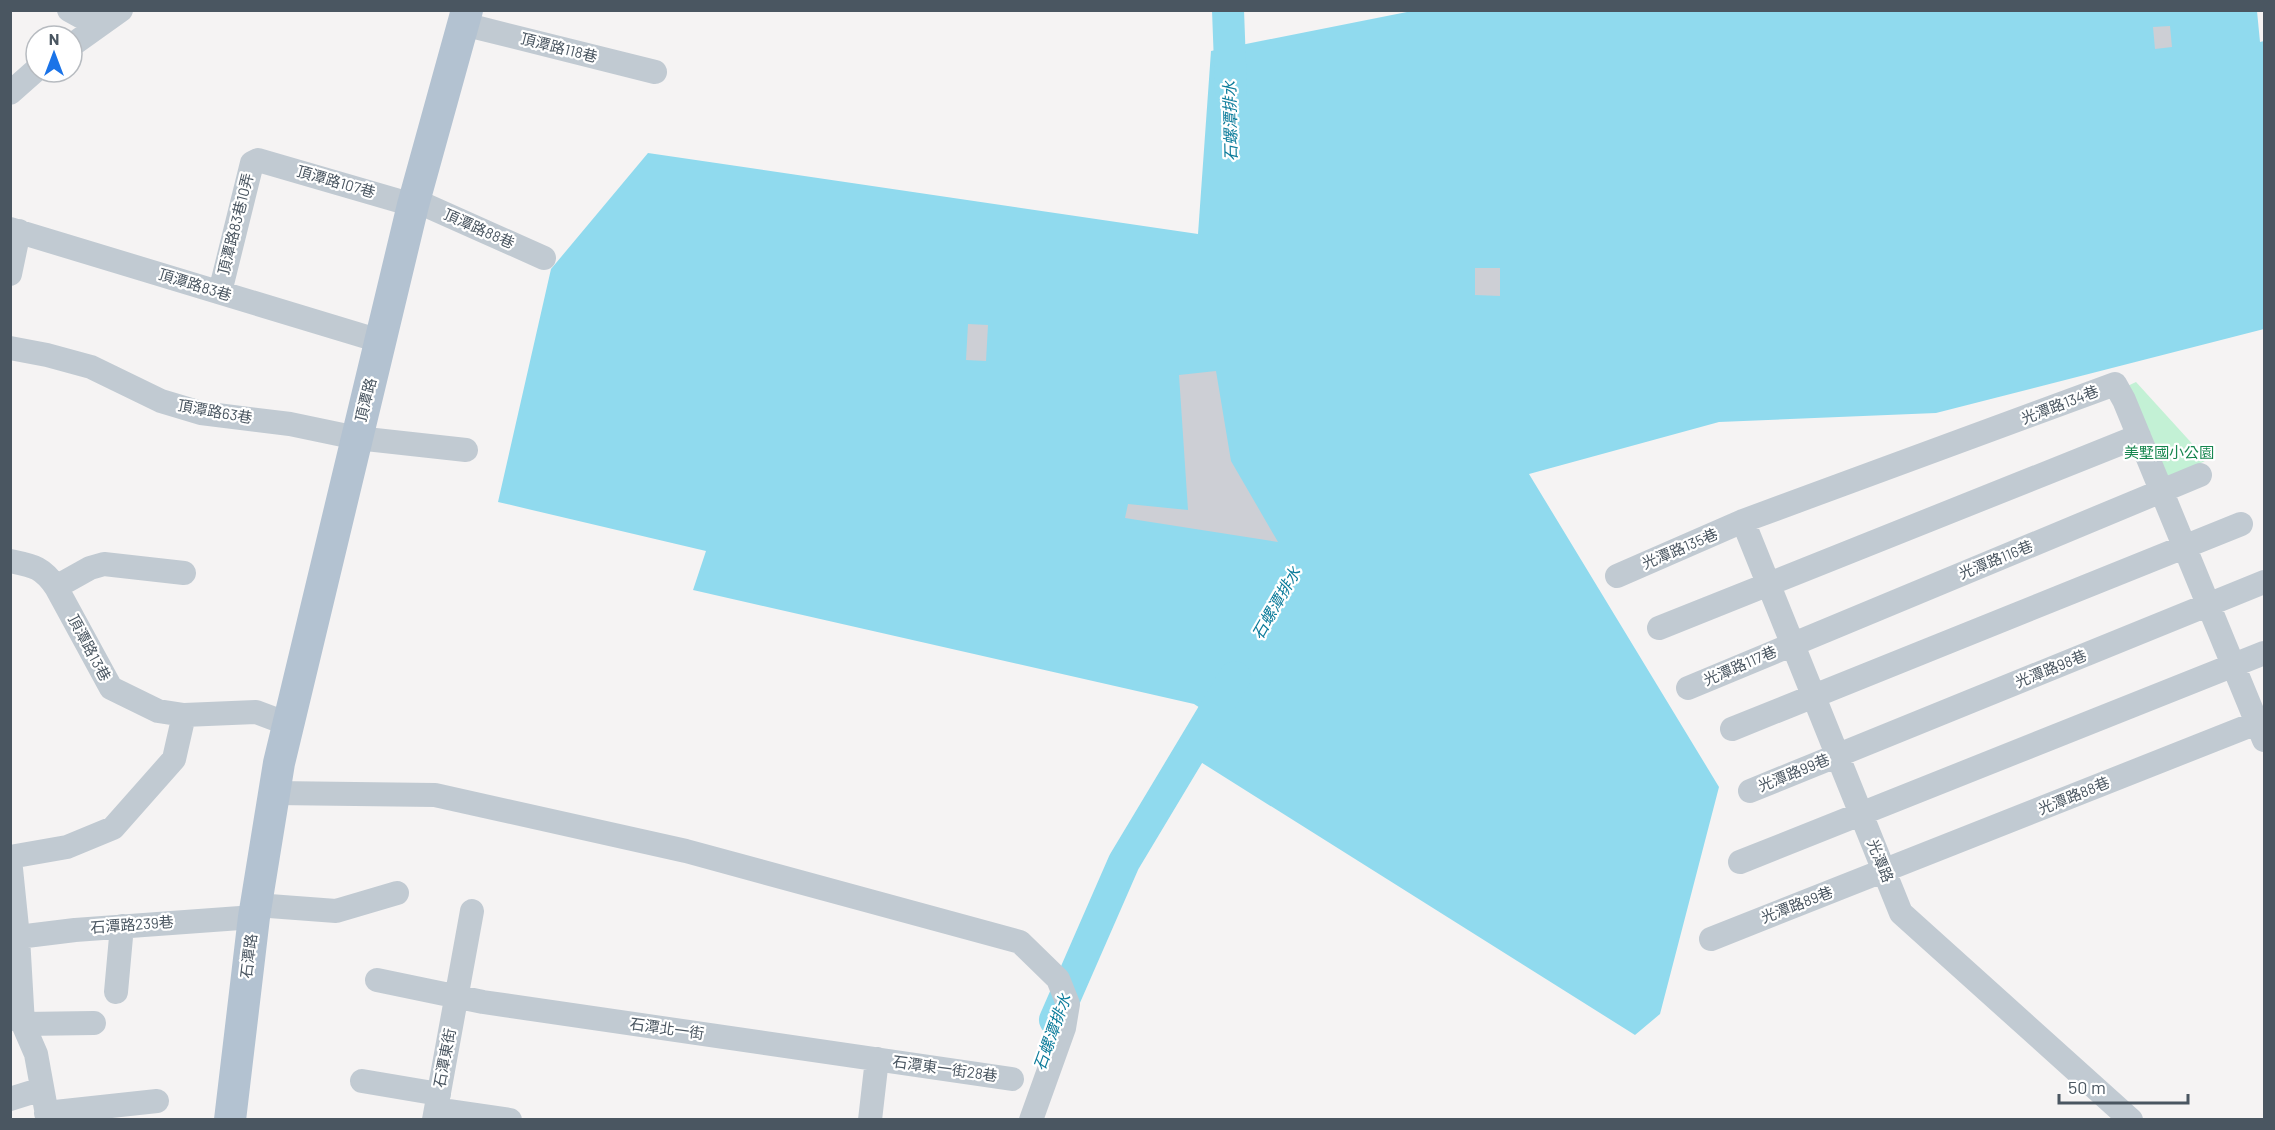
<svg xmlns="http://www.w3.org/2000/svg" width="2275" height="1130" font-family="Barlow,'Noto Sans TC',sans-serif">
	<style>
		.green { fill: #c3f1d5 }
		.water { fill: #90daee }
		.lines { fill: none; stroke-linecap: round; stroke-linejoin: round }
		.river { stroke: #90daee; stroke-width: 32 }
		.building { fill: #cdcfd5 }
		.minor { stroke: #c1cad2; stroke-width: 24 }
		.major { stroke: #b3c2d1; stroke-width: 32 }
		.labels { text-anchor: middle; stroke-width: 4.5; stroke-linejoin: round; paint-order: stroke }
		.street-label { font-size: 15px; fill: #4a5661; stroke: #fff }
		.park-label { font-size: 15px; fill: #17864f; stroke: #fff }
		.water-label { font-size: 16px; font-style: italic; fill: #0c7c9b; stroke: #fff }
	</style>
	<rect width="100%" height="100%" fill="#f5f3f3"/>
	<!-- green -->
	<path class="green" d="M2136,382L2207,460L2158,484L2117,391Z"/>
	<!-- water -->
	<path class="water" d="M1417,10L2257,11L2260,42L2264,41V329L1936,413L1719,422L1529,474L1719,787L1660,1014L1635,1035L1199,761L1222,722L1194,704L693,590L706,551L498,502L551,269L648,153L1198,234L1211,51Z"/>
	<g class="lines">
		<!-- river -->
		<path class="river" d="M1228,10L1231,91
			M1055,1020L1124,862L1235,677"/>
	</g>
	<!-- building -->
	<path class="building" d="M2170,26L2172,47L2155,49L2153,27Z
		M1475,268H1500V296L1475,295Z
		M968,324L988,325L986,361L966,360Z
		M1216,371L1231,461L1278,542L1125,518L1128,504L1188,510L1179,375Z"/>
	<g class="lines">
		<!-- minor -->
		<path class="minor" d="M69,10L98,26
			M463,24L655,72
			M72,45L121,10
			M10,93L36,70
			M414,200L544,258
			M10,229L380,341
			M10,274L19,231
			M220,292L252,163L258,160L413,205
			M10,348L47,355L91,367L161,401L201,413L290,424L357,438L466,450
			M1743,521L1901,913L2131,1120
			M10,561C34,566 42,567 56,587L111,688L158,711L184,715L256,712L288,724
			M1617,576L1743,521L2115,384L2124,400L2264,740
			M56,587L90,568L104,564L184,573
			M1659,628L2139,436
			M1688,688L2200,475
			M1732,729L2241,524
			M1750,791L2264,582
			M275,793L435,795L686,851L1020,942L1058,979L1068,1004L1064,1028L1031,1120
			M10,857L67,847L113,828L174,759L184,715
			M10,859L18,937L23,1024L94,1023
			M1740,862L2264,653
			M256,905L336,911L397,893
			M10,938L75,930L254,917
			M1711,939L2264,720
			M377,980L483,1002L1012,1079
			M116,992L122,926
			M11,1015L23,1024L36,1054L48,1120
			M362,1081L439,1094
			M10,1099L42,1089
			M436,1109L510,1120
			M46,1113L157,1101
			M434,1120L472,911
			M870,1120L877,1059"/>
		<!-- major -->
		<path class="major" d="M230,1120L254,917L279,763L413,205L467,10"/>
	</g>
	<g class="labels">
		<!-- street labels -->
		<g class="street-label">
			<text transform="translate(559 48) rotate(14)" y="5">頂潭路118巷</text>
			<text transform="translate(336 182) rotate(16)" y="5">頂潭路107巷</text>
			<text transform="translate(236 224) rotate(-76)" y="5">頂潭路83巷10弄</text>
			<text transform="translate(479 229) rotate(24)" y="5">頂潭路88巷</text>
			<text transform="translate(195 285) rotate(17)" y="5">頂潭路83巷</text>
			<text transform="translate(366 400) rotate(-76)" y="5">頂潭路</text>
			<text transform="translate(2060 405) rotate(-21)" y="5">光潭路134巷</text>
			<text transform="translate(215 412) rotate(10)" y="5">頂潭路63巷</text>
			<text transform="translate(1680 549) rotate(-23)" y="5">光潭路135巷</text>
			<text transform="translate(1996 560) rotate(-22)" y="5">光潭路116巷</text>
			<text transform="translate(89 648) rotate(62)" y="5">頂潭路13巷</text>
			<text transform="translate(1740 666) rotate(-23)" y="5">光潭路117巷</text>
			<text transform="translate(2051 669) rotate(-22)" y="5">光潭路98巷</text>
			<text transform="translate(1794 773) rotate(-22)" y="5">光潭路99巷</text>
			<text transform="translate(2074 796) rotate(-22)" y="5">光潭路88巷</text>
			<text transform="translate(1880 861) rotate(68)" y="5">光潭路</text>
			<text transform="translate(1797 905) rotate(-21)" y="5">光潭路89巷</text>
			<text transform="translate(132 925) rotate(-4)" y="5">石潭路239巷</text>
			<text transform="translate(249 956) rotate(-83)" y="5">石潭路</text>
			<text transform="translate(667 1029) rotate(8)" y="5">石潭北一街</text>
			<text transform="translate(445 1058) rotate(-79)" y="5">石潭東街</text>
			<text transform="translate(945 1069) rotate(8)" y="5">石潭東一街28巷</text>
		</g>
		<!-- park labels -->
		<g class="park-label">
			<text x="2169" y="458">美墅國小公園</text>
		</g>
		<!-- water labels -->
		<g class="water-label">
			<text transform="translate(1230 121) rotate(-91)" y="6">石螺潭排水</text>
			<text transform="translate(1276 603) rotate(-60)" y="6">石螺潭排水</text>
			<text transform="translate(1052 1032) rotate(-70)" y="6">石螺潭排水</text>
		</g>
	</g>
	<!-- border -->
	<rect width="2275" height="1130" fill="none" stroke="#4a5661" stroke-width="24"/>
	<!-- north arrow -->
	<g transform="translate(54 54)"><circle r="28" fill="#ffffff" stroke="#b7bbc0" stroke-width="1.5"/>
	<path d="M0-4.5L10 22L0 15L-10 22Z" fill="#1a73e8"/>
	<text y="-9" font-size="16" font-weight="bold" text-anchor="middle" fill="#4a5661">N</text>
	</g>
	<!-- scale -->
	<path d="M2059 1094v9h129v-9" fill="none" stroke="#4a5661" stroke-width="3"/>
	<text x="2068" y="1094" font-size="18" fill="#4a5661" stroke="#ffffff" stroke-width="4.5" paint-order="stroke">50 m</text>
</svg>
